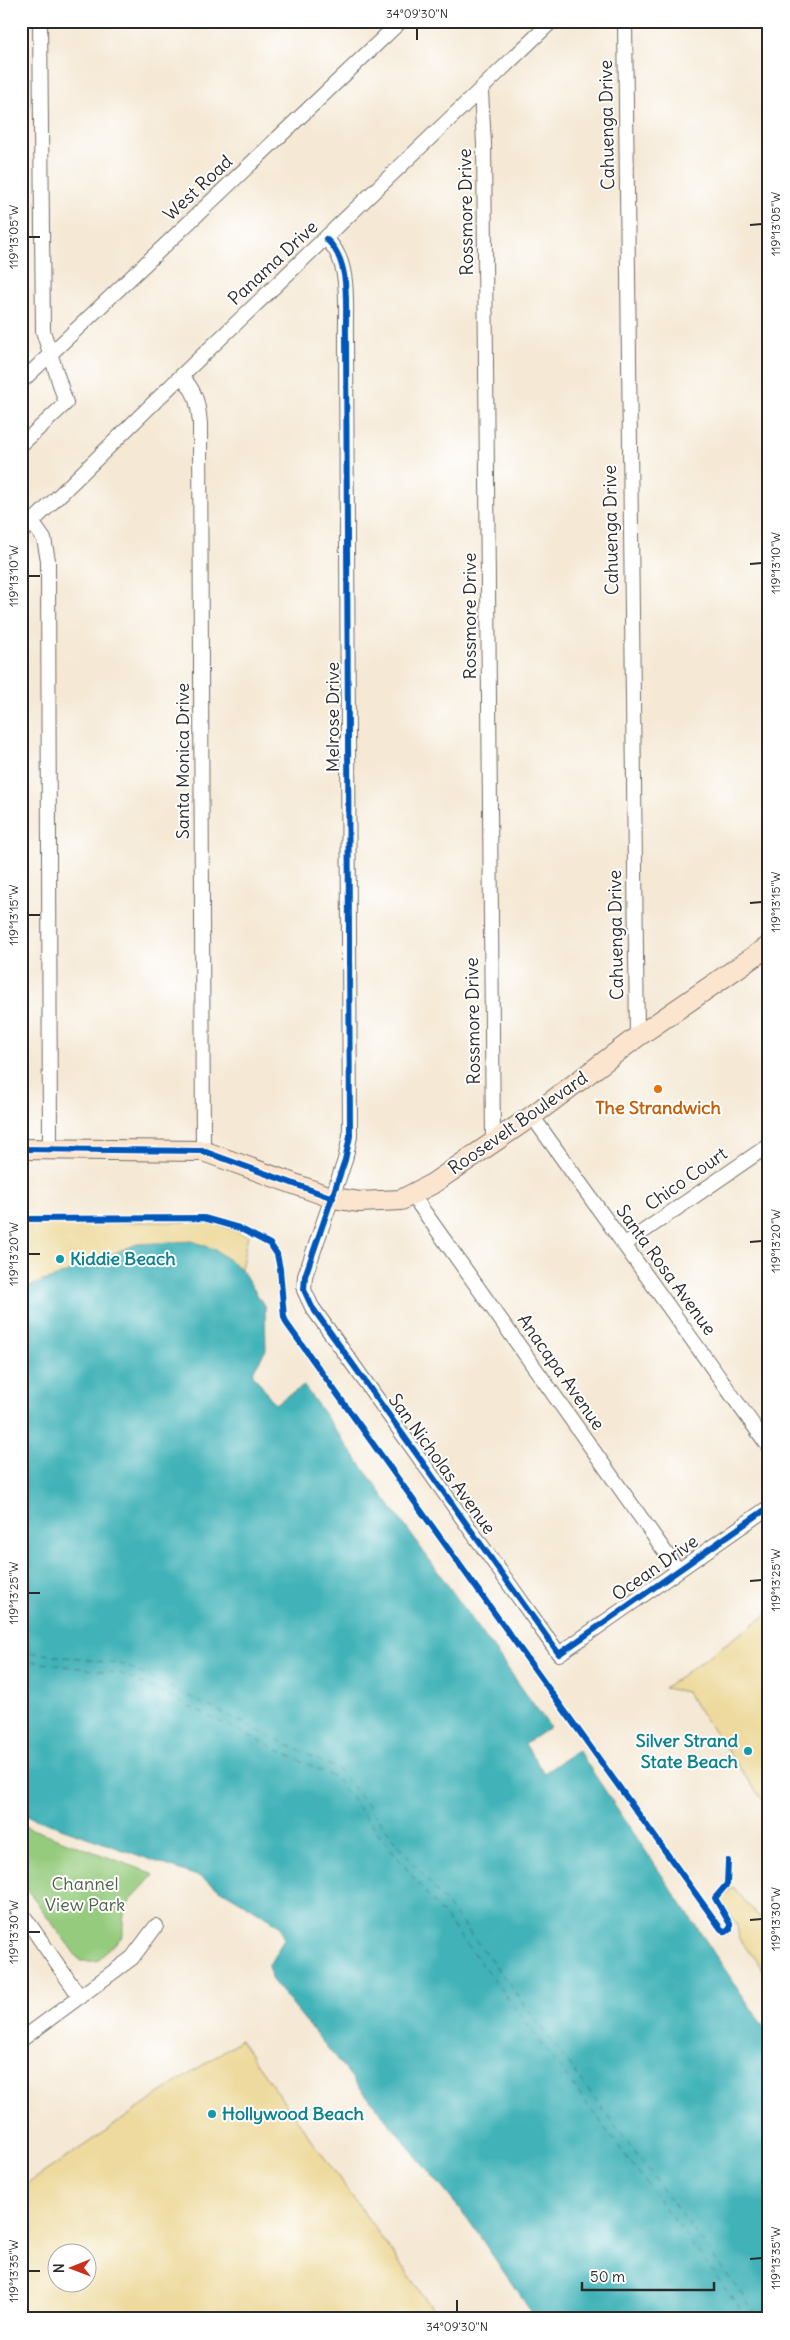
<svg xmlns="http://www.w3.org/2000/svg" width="790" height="2340" font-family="Delius,sans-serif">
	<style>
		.green { fill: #95cb7d; stroke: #607b54 }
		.sand { fill: #eeda9e; stroke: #8c8264; fill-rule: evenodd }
		.water { fill: #41b2b8; stroke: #366e72 }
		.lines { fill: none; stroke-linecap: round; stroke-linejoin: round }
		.ferry { stroke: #346163; stroke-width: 1; stroke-dasharray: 6 5; stroke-linecap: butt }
		.street-casing { stroke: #726e66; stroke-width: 16 }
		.secondary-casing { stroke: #726e66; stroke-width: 22 }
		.street { stroke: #fff; stroke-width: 14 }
		.secondary { stroke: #fce5cf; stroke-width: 20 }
		.cycleway-casing { stroke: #fff; stroke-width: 9 }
		.cycleway { stroke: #0057b8; stroke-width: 6 }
		.ticks { fill: none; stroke: #2b2b2b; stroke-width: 2 }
		.food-dot { fill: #e8710a; stroke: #fff; stroke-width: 2 }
		.culture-dot { fill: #0f9aa8; stroke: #fff; stroke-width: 2 }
		.labels { text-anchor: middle; stroke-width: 4; stroke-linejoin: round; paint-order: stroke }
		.street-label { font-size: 18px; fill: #2b2b2b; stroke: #fff }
		.food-label { font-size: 18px; font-weight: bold; fill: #c56008; stroke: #fff }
		.culture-label { font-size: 18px; font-weight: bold; fill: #0d838f; stroke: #fff; text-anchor: start }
		.park-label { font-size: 18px; fill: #506348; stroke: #fff }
		.neatline { fill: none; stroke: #2b2b2b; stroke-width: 2 }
		.ticks-label { font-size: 12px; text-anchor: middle; fill: #2b2b2b }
	</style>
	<rect width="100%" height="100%" fill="#fff"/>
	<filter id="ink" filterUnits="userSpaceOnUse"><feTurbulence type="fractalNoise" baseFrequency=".02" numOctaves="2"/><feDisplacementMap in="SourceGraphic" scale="10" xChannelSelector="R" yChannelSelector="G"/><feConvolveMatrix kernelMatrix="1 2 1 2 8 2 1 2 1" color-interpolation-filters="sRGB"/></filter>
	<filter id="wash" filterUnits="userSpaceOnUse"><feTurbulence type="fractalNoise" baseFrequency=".0096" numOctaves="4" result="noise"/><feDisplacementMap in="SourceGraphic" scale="20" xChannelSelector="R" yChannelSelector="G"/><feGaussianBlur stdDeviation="1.12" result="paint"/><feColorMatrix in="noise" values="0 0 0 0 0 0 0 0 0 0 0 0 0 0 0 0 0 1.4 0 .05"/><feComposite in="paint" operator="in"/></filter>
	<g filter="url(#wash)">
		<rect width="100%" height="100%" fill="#f5e9d5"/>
		<!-- green -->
		<path class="green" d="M21,1825L154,1874C134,1899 121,1900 123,1936L97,1961H80L21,1881Z"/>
		<!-- sand -->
		<path class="sand" d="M21,1222H203L223,1226L248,1235L241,1269L214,1249L41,1281L21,1291Z
			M769,1613V1809L686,1692L664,1688Z
			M733,1887L759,1917L769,1911V1977L739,1939L737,1924L719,1900Z
			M240,2040L440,2319H21V2188ZM88,2252V2282H58V2252Z"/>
		<!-- water -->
		<path class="water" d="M192,1241L214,1249L241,1269L265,1307L266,1350L252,1373L275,1404L304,1386L550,1727L525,1744L544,1773L578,1750L769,2035V2319H536L467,2218L271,1979L269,1965L284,1939L281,1926L200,1877L21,1814V1291L137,1244Z"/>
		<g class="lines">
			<!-- ferry -->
			<path class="ferry" d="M21,1651L125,1665L339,1770L492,1961L760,2319
				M21,1660L122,1674L334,1777L485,1968L748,2319"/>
		</g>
	</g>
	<g filter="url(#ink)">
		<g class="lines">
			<!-- street casing -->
			<g class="street-casing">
				<path id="street" d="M625,21L637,1037
					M481,92L484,144L493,1141
					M326,239C352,261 345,307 346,338L350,1136L345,1160L305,1276L304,1290L312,1307L559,1654L769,1507
					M181,376C196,391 198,403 200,423L203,1151
					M21,382L401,21
					M21,445L66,403L43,331L40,21
					M32,522L44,539L48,560L50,1149
					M21,533L181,376L552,21
					M532,1116L769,1447
					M413,1196L678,1570
					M625,1244L769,1145
					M21,1912L80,1997
					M21,2040L132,1958L156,1926"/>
			</g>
			<!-- secondary casing -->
			<g class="secondary-casing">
				<path id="secondary" d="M21,1149L203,1151L333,1198L360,1202L401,1200L432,1184L532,1116L637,1037L769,946"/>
			</g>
			<!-- street -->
			<use href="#street" class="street"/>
			<!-- secondary -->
			<use href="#secondary" class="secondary"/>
			<!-- cycleway casing -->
			<g class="cycleway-casing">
				<path id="cycleway" d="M326,239C352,261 345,307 346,338L350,1136L345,1160L305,1276L304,1290L312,1307L559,1654L769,1507
					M21,1149L203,1151L333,1198
					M21,1219L204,1218L239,1228L270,1244L277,1254L280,1269L284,1317L287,1324L721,1929L726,1932L730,1929V1924L715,1898L727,1884L728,1861"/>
			</g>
			<!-- cycleway -->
			<use href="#cycleway" class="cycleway"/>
		</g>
	</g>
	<!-- ticks -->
	<path class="ticks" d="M417,28V40M750,225L762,224M28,237H40M750,564L762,563M28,576H40M750,903L762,902M28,915H40M750,1242L762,1241M28,1254H40M750,1581L762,1580M28,1593H40M750,1920L762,1919M28,1932H40M750,2259L762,2258M28,2271H40M457,2300V2312"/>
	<!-- markers -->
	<circle class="food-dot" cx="658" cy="1089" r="5"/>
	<g class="culture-dot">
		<circle cx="60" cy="1259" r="5"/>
		<circle cx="748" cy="1751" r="5"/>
		<circle cx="212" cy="2114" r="5"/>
	</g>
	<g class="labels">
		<!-- street labels -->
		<g class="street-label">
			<text transform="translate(607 125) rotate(-91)" y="6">Cahuenga Drive</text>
			<text transform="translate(198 188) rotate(-43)" y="6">West Road</text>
			<text transform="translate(466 212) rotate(-91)" y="6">Rossmore Drive</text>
			<text transform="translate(273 263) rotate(-43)" y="6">Panama Drive</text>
			<text transform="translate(611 530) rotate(-91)" y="6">Cahuenga Drive</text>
			<text transform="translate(470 616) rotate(-90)" y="6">Rossmore Drive</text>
			<text transform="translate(333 717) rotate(-90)" y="6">Melrose Drive</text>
			<text transform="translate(183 761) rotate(-90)" y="6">Santa Monica Drive</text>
			<text transform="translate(616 935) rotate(-91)" y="6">Cahuenga Drive</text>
			<text transform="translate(473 1021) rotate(-91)" y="6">Rossmore Drive</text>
			<text transform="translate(518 1123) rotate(-35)" y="6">Roosevelt Boulevard</text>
			<text transform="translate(686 1179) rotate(-35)" y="6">Chico Court</text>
			<text transform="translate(666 1270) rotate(54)" y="6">Santa Rosa Avenue</text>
			<text transform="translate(561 1372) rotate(55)" y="6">Anacapa Avenue</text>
			<text transform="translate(442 1464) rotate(54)" y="6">San Nicholas Avenue</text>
			<text transform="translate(655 1568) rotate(-35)" y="6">Ocean Drive</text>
		</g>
		<!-- food labels -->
		<g class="food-label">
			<text x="658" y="1114">The Strandwich</text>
		</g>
		<!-- culture labels -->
		<g class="culture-label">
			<text x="70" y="1265">Kiddie Beach</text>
			<text x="738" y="1747" text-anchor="end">Silver Strand<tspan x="738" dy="21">State Beach</tspan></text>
			<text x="222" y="2120">Hollywood Beach</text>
		</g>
		<!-- park labels -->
		<g class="park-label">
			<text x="85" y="1890">Channel<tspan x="85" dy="21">View Park</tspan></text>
		</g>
	</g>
	<!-- margin -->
	<rect width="790" height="2340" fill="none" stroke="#fff" stroke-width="55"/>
	<!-- north arrow -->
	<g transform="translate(72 2268) rotate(269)"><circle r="24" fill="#ffffff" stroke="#aaaaaa"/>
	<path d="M0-4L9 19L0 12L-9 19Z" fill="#c8321e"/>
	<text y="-8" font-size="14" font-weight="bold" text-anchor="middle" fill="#2b2b2b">N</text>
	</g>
	<!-- scale -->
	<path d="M582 2282v8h132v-8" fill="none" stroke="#2b2b2b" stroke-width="2.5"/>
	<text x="590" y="2282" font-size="15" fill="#2b2b2b" stroke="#ffffff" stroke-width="4" paint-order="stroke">50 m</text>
	<rect x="28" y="28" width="734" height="2284" class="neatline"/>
	<g class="ticks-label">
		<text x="417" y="18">34°09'30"N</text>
		<text transform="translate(776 224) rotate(-90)" y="4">119°13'05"W</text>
		<text transform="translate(14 237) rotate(-90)" y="4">119°13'05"W</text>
		<text transform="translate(776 563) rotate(-90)" y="4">119°13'10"W</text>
		<text transform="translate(14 576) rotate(-90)" y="4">119°13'10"W</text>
		<text transform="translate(776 902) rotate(-90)" y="4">119°13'15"W</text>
		<text transform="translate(14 915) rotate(-90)" y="4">119°13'15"W</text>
		<text transform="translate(776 1241) rotate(-90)" y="4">119°13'20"W</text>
		<text transform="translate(14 1254) rotate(-90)" y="4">119°13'20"W</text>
		<text transform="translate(776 1580) rotate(-90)" y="4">119°13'25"W</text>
		<text transform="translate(14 1593) rotate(-90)" y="4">119°13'25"W</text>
		<text transform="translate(776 1919) rotate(-90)" y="4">119°13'30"W</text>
		<text transform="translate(14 1932) rotate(-90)" y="4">119°13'30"W</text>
		<text transform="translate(776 2258) rotate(-90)" y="4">119°13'35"W</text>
		<text transform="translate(14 2271) rotate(-90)" y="4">119°13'35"W</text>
		<text x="457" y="2331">34°09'30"N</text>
	</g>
</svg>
